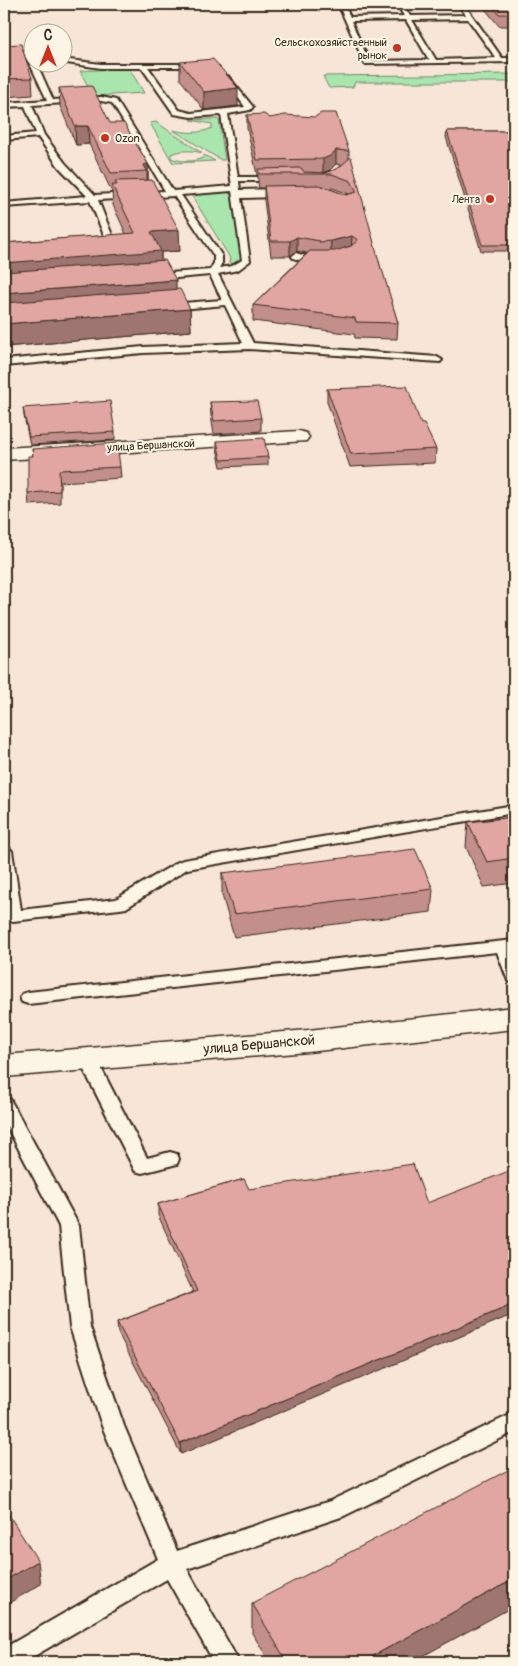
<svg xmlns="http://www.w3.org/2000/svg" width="518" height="1666" font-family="Pangolin,sans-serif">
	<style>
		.green { fill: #a8e6ad; stroke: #728866 }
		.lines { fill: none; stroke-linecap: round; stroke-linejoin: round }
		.service-casing { stroke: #3b2a1e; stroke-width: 4 }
		.minor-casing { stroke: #3b2a1e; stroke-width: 3 }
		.tertiary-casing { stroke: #3b2a1e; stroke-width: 3 }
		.service { fill: #fcf5e5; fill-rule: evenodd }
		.minor { fill: #fcf5e5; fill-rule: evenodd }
		.tertiary { fill: #fcf5e5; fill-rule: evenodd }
		.wall { fill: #c28f8b; stroke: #3b2a1e; fill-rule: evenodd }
		.shaded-wall { fill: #9e7471; stroke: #3b2a1e }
		.building { fill: #e1a6a2; stroke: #3b2a1e }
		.poi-dot { fill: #c8321e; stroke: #fcf5e5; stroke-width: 2 }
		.labels { text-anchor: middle; stroke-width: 4; stroke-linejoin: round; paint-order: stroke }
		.far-poi-label { font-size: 11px; fill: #3b2a1e; stroke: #fcf5e5; text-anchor: end }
		.far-street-label { font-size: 11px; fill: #3b2a1e; stroke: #fcf5e5 }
		.street-label { font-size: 14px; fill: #3b2a1e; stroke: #fcf5e5 }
	</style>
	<rect width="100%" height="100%" fill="#f7e5d8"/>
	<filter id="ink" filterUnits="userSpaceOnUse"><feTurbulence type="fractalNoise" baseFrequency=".02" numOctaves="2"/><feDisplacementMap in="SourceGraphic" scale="10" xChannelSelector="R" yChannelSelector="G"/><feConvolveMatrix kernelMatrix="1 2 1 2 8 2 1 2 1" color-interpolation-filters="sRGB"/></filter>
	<g filter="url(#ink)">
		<!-- green -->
		<path class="green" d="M129,68L144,93L93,96L80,71Z
			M514,74V82H355L353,87L329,88L323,76Z
			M215,119L219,120L225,160H221L173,130C186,133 200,134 212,128V124L191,120Z
			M156,122L202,153C192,150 181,150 171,154V158C181,162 193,162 203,158L204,155L215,161L173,163L150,123Z
			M227,192L231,194L242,256V261L238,265L229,263L230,258L192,196L195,194Z"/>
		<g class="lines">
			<!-- service casing -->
			<g class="service-casing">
				<path id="service" d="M338,4H344L350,17L404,16L397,4H403L410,16L466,15L458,4H464L502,58H514V62L365,64ZM468,19L496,58L436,60L412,20ZM406,20L429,60L369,61L351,21Z
					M27,49L30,51L32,62H36L53,100L101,97L116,100L173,191L232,186L221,115L191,117L174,114L142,68H101L60,62H62V59L101,64H202L203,65L200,67H148L179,110L191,113L245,107L223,77L228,76L253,107L250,110L228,114L238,177H279L283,179L279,181H239L240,190L283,189L287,191L285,193L287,195L283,197L241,198L250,261L238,270L218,274L253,343L437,357L442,360L440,362L249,349L143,353L4,366V360L143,347L243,343L225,305L170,310L165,307L170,304L222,300L210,275L155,280L151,277L155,274L210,270L214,263V256L174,196L98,200L114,240L110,246L98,249L94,246L106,240L90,201L4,207V203L87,196L59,167L38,137L4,140V136L36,133L25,106L4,107V103L47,100L24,51ZM101,101L112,103L165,191L95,195L65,163L44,135L32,105ZM232,191L242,260L232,266L219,268L222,263V256L181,195Z
					M296,253C303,256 321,257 325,260C316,266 303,262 293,258L292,256Z
					M514,805V813L187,869L126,908L120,909L4,922V912H5L4,846L9,848L12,851L21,910L116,899L178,862L183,860Z
					M514,940V950H512L514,955V983L508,981L497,952L28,1004L22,1002L20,998L22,994L28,992Z
					M87,1052L93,1054L96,1058L147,1158L170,1152L177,1154L179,1159L177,1164L142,1173L135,1171L78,1058L81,1054Z
					M4,1098L10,1099L79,1226L90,1327L124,1426L177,1551L330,1501L514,1413V1432L344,1516L187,1569L239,1662H214L167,1579L24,1662H4V1648L158,1559L102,1426L70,1327L59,1226L4,1121Z"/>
			</g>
			<!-- minor casing -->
			<g class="minor-casing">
				<path id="minor" d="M299,431L306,433L309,437L306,441L4,460V448Z"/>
			</g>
			<!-- tertiary casing -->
			<g class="tertiary-casing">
				<path id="tertiary" d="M514,1007V1029L308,1052L4,1077V1055L308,1030Z"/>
			</g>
			<!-- service -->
			<use href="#service" class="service"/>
			<!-- minor -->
			<use href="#minor" class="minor"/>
			<!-- tertiary -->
			<use href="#tertiary" class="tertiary"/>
		</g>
		<!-- wall -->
		<path class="wall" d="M481,4H514V26H499Z
			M4,45L32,78L33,95L4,97Z
			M180,62L238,106L204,110L180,79Z
			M59,88L110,123L148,164V180L180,251L161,252V260L176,289L190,309L191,331L4,347V243L126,234L113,205L112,192L89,144L76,145L60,106Z
			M247,115L270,118L349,151V159L381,269L398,323L397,339L355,338L354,334L253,321V305L307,253L297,251L290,256H271L264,200V188H259L258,183V175H257L247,128ZM336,164L342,165L337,169L324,173L330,170ZM327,188H332L349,194L346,195Z
			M447,131H514V251H481L446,137Z
			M327,389L421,424L436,449L435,463L350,467L327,402Z
			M210,402L261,418V431L214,434L211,416Z
			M23,408L115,432V440L30,445L24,416Z
			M217,441L268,457V465L221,467L217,448Z
			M32,449L120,467L121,478L60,482V503L29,505L28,493L33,456Z
			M514,817V883L484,887L466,847L468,822Z
			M222,873L433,889L431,912L234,937L222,895Z
			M244,1179L181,1454L118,1333L117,1322L193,1292L158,1215V1204Z
			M252,1603L412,1662H270L252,1633Z"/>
		<!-- shaded-wall -->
		<path class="shaded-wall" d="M238,88V106L204,110V92Z
			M75,126H88L89,144L76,145Z
			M336,150V164L330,170L323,173V159Z
			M148,164V184H147V171L144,165Z
			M179,230L180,251L161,252V272L4,285V263L151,232Z
			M352,236L351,250L330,256L331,241Z
			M297,237V251L290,256V241Z
			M176,280V302L4,316V293Z
			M190,309L191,331L4,347V324Z
			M514,1304V1314L181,1454L180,1443Z
			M38,1561L41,1584L4,1606V1581Z
			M514,1579V1606L412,1662H362Z"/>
		<!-- building -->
		<path class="building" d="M491,4H514V14H499Z
			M21,44L32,78L4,79V45Z
			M213,59L238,88L204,92L180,62Z
			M92,86L110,123H124L148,164L144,165L147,171L111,173L88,126H75L59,88Z
			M321,113H336L349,151L336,150L330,156L323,159L257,160L247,115L264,114L270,118L285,115L315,117Z
			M447,131H514V245H482Z
			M351,157L381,269H382L398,323L356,322L355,318L253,305L310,251H335L351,246L358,240L352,236L331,241L319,242L320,241L297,237L290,241H271L264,186L319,185L346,195L357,192L351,181L332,174H259L258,169L301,168L304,172L325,173L337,169Z
			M152,180L179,230L151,232L161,251L4,263V243L135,233L112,185H117L115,181Z
			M165,260L176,280L4,293V272Z
			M180,289L190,309L4,324V303Z
			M407,386L421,424H424L436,449L351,454L327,389Z
			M110,401L115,432L29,437L23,408Z
			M257,401L261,418L214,421L210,402Z
			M264,438L268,457L221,460L217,441Z
			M117,443L120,467L59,470L60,491L28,493V456H33L32,449Z
			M514,817V858L487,862L468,822Z
			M415,849L433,889L234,914L222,873Z
			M413,1164L427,1203L514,1169V1304L180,1443L117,1322L197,1291L158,1204L244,1179L249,1189Z
			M514,1467V1579L362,1662H287L252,1603Z
			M4,1507L38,1561L4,1581Z"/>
	</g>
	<!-- markers -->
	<g class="poi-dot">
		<circle cx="397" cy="48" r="5"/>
		<circle cx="105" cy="138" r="5"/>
		<circle cx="490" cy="199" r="5"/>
	</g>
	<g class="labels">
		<!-- far-poi labels -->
		<g class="far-poi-label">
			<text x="387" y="46">Сельскохозяйственный<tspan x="387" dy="13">рынок</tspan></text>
			<text x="115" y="142" text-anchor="start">Ozon</text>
			<text x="480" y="203">Лента</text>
		</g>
		<!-- far-street labels -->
		<g class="far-street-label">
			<text transform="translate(151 445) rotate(-3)" y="4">улица Бершанской</text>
		</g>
		<!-- street labels -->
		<g class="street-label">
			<text transform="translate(259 1044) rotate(-5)" y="5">улица Бершанской</text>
		</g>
	</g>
	<!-- margin -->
	<rect width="518" height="1666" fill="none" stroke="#fcf5e5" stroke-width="20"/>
	<rect x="10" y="10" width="498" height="1646" fill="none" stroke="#3b2a1e" stroke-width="2" filter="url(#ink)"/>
	<!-- north arrow -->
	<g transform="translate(48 48)"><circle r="24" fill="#fcf5e5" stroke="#afa495"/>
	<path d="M0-4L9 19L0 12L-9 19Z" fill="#c8321e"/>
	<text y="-8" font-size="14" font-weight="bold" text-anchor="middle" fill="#3b2a1e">С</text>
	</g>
</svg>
